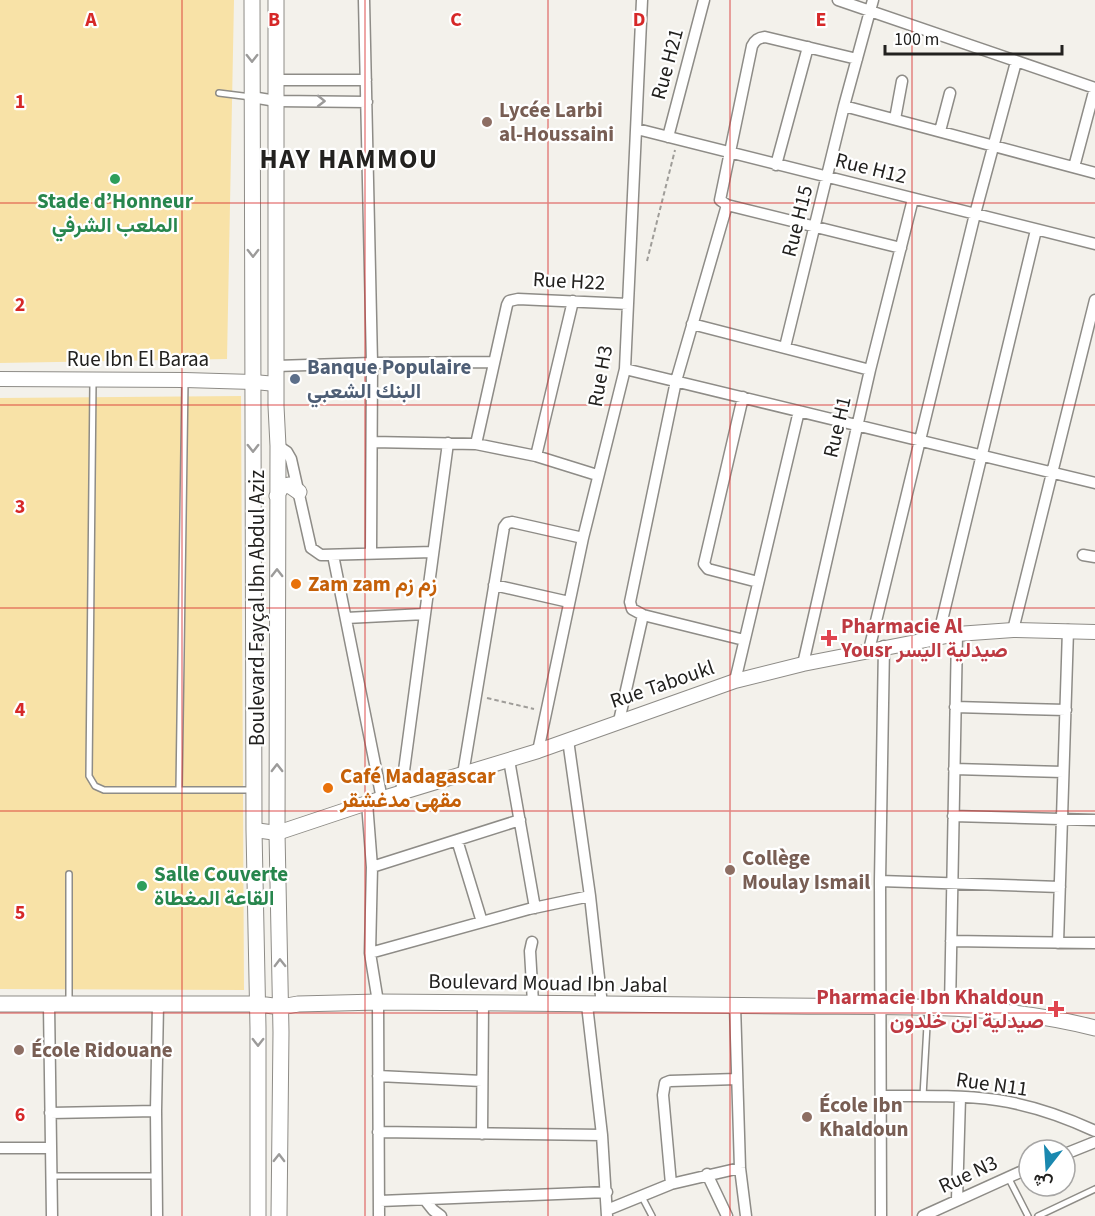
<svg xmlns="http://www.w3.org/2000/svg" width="1095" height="1216" font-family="'Source Sans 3',Vazirmatn,sans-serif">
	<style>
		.green { fill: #f8e2a7 }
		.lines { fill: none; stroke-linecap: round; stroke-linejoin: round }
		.service-casing { stroke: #8e8c87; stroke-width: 8 }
		.minor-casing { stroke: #8e8c87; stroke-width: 13 }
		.tertiary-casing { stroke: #8e8c87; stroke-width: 16 }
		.secondary-casing { stroke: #8e8c87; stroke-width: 17 }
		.path { stroke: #9f9d99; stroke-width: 2; stroke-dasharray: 4.5 3; stroke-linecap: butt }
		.service { stroke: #fff; stroke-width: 5 }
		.minor { stroke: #fff; stroke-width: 10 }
		.tertiary { stroke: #fff; stroke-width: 14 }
		.secondary { stroke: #fff; stroke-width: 15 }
		.oneway { stroke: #9c9b9a }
		.grid { fill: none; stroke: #d62828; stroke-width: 1.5; stroke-opacity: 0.55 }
		.education-dot { fill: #8d6e63; stroke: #fff; stroke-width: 2 }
		.leisure-dot { fill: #2e9e5b; stroke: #fff; stroke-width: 2 }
		.service-dot { fill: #5c6f8a; stroke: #fff; stroke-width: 2 }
		.food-dot { fill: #e8710a; stroke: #fff; stroke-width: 2 }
		.health-dot { fill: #e0444e; stroke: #fff; stroke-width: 2 }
		.labels { text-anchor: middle; stroke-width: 4.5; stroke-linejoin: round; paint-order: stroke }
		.street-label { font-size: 21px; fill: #22211f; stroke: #fff }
		.education-label { font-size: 21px; font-weight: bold; fill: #785e54; stroke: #fff; text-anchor: start }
		.leisure-label { font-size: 21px; font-weight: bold; fill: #27864d; stroke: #fff }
		.service-label { font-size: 21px; font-weight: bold; fill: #4e5e75; stroke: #fff; text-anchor: start }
		.food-label { font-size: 21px; font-weight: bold; fill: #c56008; stroke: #fff; text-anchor: start }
		.health-label { font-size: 21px; font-weight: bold; fill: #be3a42; stroke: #fff; text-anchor: start }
		.district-label { font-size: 27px; font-weight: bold; letter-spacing: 1.5px; fill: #22211f; stroke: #fff }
		.grid-label { font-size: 20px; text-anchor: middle; font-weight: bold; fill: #d62828; stroke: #fff; stroke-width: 4.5; stroke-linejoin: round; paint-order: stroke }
	</style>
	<rect width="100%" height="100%" fill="#f3f1eb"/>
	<!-- green -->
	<path class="green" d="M0,0H234L227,359L0,363Z
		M241,396L244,990L0,989V398Z"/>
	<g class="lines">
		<!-- service casing -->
		<g class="service-casing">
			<path id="service" d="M219,93L251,97
				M93,382L89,776L95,786L104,790H253
				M179,790L185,381
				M69,1003V874
				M923,1096L928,1008
				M51,1176H156
				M1008,1177L1028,1216
				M641,1195L652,1216
				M1038,1216L1095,1189"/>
		</g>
		<!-- minor casing -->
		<g class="minor-casing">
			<path id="minor" d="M364,0L372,363L371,553
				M838,0L1095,88
				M857,59L765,37C758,38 755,40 752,46L720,200L727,205L901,248
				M276,80H366
				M252,97L276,101L367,102
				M844,106L1095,173
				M895,119L902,81
				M637,129L1095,244
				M940,131L950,93
				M668,137L704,0
				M776,165L808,47
				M1074,167L1095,88
				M727,205L676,381L630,602L632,609L643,615L744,640
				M692,324L870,370
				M785,347L844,106L873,0
				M276,366L372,363L493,362
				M625,369L1095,483
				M743,397L704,564L708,569L758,582
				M372,442L476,444L536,456L597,475
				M476,444L507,305L509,301L518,299L628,304
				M278,446L287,452L291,459L311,548L321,555L433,552
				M536,456L573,301
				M333,555L382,799
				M1083,555L1095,557
				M494,585L569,602
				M346,618L425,614
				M1013,630L1095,300
				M938,637L1036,230
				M869,650L975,214L1016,62
				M803,664L870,370L913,199
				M735,681L799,411
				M955,707L1066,710
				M619,721L643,615
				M568,740L590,896L602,1005
				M538,751L583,538L625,369L642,0
				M509,760L535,908
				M954,769L1063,772
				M463,774L504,527L507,523L512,522L583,538
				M401,793L448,443
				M367,803L372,867L370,953L378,1002L379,1216
				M953,816L1095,820
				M457,840L482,922
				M372,867L520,820
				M880,881L1060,887
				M951,941L1095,943
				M532,942L530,951L533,1003
				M1058,943L1068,630
				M370,953L529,909L590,896
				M49,1005L52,1216
				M587,1005L602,1135L607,1216
				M735,1005L740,1168L746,1216
				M950,1008L957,634
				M378,1076L482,1081
				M881,1096C919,1096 959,1095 997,1100C1030,1105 1065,1117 1095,1131
				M50,1113L156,1111
				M378,1132L602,1135
				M482,1134L483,1003
				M0,1148H51
				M1065,1154L1095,1142
				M707,1174L727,1216
				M671,1184L663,1095L665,1083L670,1081L737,1079
				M425,1200L433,1210L441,1216
				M957,1200L960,1097
				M380,1201L607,1192
				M607,1210L671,1184L740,1168
				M157,1216L156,1111L158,1004
				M881,1216L880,881L884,646
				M923,1216L1029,1168"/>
		</g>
		<!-- tertiary casing -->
		<g class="tertiary-casing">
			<path id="tertiary" d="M0,379L185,380L253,382L276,384
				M254,830L277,833L367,803L538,751L735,681L803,664L957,634L1013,630L1095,632"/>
		</g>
		<!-- secondary casing -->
		<g class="secondary-casing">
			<path id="secondary" d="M252,0L254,830L258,1028V1216
				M276,0V406L278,446L277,833L281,1032L279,1216
				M277,496L281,487L289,485L299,492
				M0,1004H258L281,1007L298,1004L378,1002C514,1003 651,1004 787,1006C890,1007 995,1002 1095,1028"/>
		</g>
		<!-- path -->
		<path class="path" d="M647,261L675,150
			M487,698L534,709"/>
		<!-- service -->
		<use href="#service" class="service"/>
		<!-- minor -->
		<use href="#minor" class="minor"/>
		<!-- tertiary -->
		<use href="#tertiary" class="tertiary"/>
		<!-- secondary -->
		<use href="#secondary" class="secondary"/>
	</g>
	<!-- one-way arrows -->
	<defs><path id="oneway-chevron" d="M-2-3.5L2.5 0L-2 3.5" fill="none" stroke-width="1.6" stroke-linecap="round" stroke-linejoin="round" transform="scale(1.5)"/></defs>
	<g class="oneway">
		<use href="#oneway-chevron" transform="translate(252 58) rotate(90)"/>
		<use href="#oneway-chevron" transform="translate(321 101) rotate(1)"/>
		<use href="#oneway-chevron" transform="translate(253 253) rotate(90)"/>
		<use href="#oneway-chevron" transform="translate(253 448) rotate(90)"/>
		<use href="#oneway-chevron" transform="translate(277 573) rotate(-90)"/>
		<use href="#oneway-chevron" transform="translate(277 768) rotate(-90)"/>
		<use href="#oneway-chevron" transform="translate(280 963) rotate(-91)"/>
		<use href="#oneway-chevron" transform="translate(258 1042) rotate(90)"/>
		<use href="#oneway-chevron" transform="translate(279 1158) rotate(-89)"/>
	</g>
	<!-- grid -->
	<path class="grid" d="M182,0V1216M365,0V1216M548,0V1216M730,0V1216M912,0V1216M0,203H1095M0,405H1095M0,608H1095M0,811H1095M0,1013H1095"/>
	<!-- markers -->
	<g class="education-dot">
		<circle cx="487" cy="122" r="6"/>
		<circle cx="730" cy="870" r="6"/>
		<circle cx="19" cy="1050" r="6"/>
		<circle cx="807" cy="1117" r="6"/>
	</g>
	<g class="leisure-dot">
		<circle cx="115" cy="179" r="6"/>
		<circle cx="142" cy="886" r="6"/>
	</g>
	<circle class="service-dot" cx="295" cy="379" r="6"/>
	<g class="food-dot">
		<circle cx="296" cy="584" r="6"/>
		<circle cx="328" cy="788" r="6"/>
	</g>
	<g class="health-dot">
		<path d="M826 629h6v6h6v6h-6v6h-6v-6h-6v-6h6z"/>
		<path d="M1053 1000h6v6h6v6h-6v6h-6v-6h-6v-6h6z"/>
	</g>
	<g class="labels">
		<!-- street labels -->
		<g class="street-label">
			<text transform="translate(667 64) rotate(-75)" y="7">Rue H21</text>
			<text transform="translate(871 168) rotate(14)" y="7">Rue H12</text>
			<text transform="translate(797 221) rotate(-76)" y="7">Rue H15</text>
			<text transform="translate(569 281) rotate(3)" y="7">Rue H22</text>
			<text x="138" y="366">Rue Ibn El Baraa</text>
			<text transform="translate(600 376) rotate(-80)" y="7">Rue H3</text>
			<text transform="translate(837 427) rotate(-77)" y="7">Rue H1</text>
			<text transform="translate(257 608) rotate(-90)" y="7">Boulevard Fayçal Ibn Abdul Aziz</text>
			<text transform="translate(662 684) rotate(-19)" y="7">Rue Taboukl</text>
			<text transform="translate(548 983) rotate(1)" y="7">Boulevard Mouad Ibn Jabal</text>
			<text transform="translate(992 1084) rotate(8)" y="7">Rue N11</text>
			<text transform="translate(968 1174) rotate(-25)" y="7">Rue N3</text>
		</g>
		<!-- education labels -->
		<g class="education-label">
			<text x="499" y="117">Lycée Larbi<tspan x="499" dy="24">al-Houssaini</tspan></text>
			<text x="742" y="865">Collège<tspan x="742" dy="24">Moulay Ismail</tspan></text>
			<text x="31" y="1057">École Ridouane</text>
			<text x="819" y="1112">École Ibn<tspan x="819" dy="24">Khaldoun</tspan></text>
		</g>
		<!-- leisure labels -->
		<g class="leisure-label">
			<text x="115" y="208">Stade d’Honneur<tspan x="115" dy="24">الملعب الشرفي</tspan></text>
			<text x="154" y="881" text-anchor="start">Salle Couverte<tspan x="154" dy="24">القاعة المغطاة</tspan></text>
		</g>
		<!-- service labels -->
		<g class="service-label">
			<text x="307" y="374">Banque Populaire<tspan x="307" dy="24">البنك الشعبي</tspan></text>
		</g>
		<!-- food labels -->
		<g class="food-label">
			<text x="308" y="591">Zam zam زم زم</text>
			<text x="340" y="783">Café Madagascar<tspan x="340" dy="24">مقهى مدغشقر</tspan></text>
		</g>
		<!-- health labels -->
		<g class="health-label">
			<text x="841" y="633">Pharmacie Al<tspan x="841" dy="24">Yousr صيدلية اليسر</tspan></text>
			<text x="1044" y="1004" text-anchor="end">Pharmacie Ibn Khaldoun<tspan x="1044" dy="24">صيدلية ابن خلدون</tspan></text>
		</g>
		<!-- district labels -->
		<g class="district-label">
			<text x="349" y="168">HAY HAMMOU</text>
		</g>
	</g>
	<g class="grid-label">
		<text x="91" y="26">A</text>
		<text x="274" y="26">B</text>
		<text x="456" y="26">C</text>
		<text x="639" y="26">D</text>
		<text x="821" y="26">E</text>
		<text x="20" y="108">1</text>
		<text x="20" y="311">2</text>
		<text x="20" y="513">3</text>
		<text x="20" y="716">4</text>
		<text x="20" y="919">5</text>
		<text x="20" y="1121">6</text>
	</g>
	<!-- north arrow -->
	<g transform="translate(1047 1168) rotate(197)"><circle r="28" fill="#ffffff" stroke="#a7a6a5" stroke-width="1.5"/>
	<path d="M0-4.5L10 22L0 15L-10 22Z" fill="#1a88af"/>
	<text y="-9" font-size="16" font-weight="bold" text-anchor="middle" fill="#22211f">ش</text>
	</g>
	<!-- scale -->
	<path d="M885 45v9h177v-9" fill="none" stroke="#22211f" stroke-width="3"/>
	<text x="894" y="45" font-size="18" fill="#22211f" stroke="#ffffff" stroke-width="4.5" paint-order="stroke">100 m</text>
</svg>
